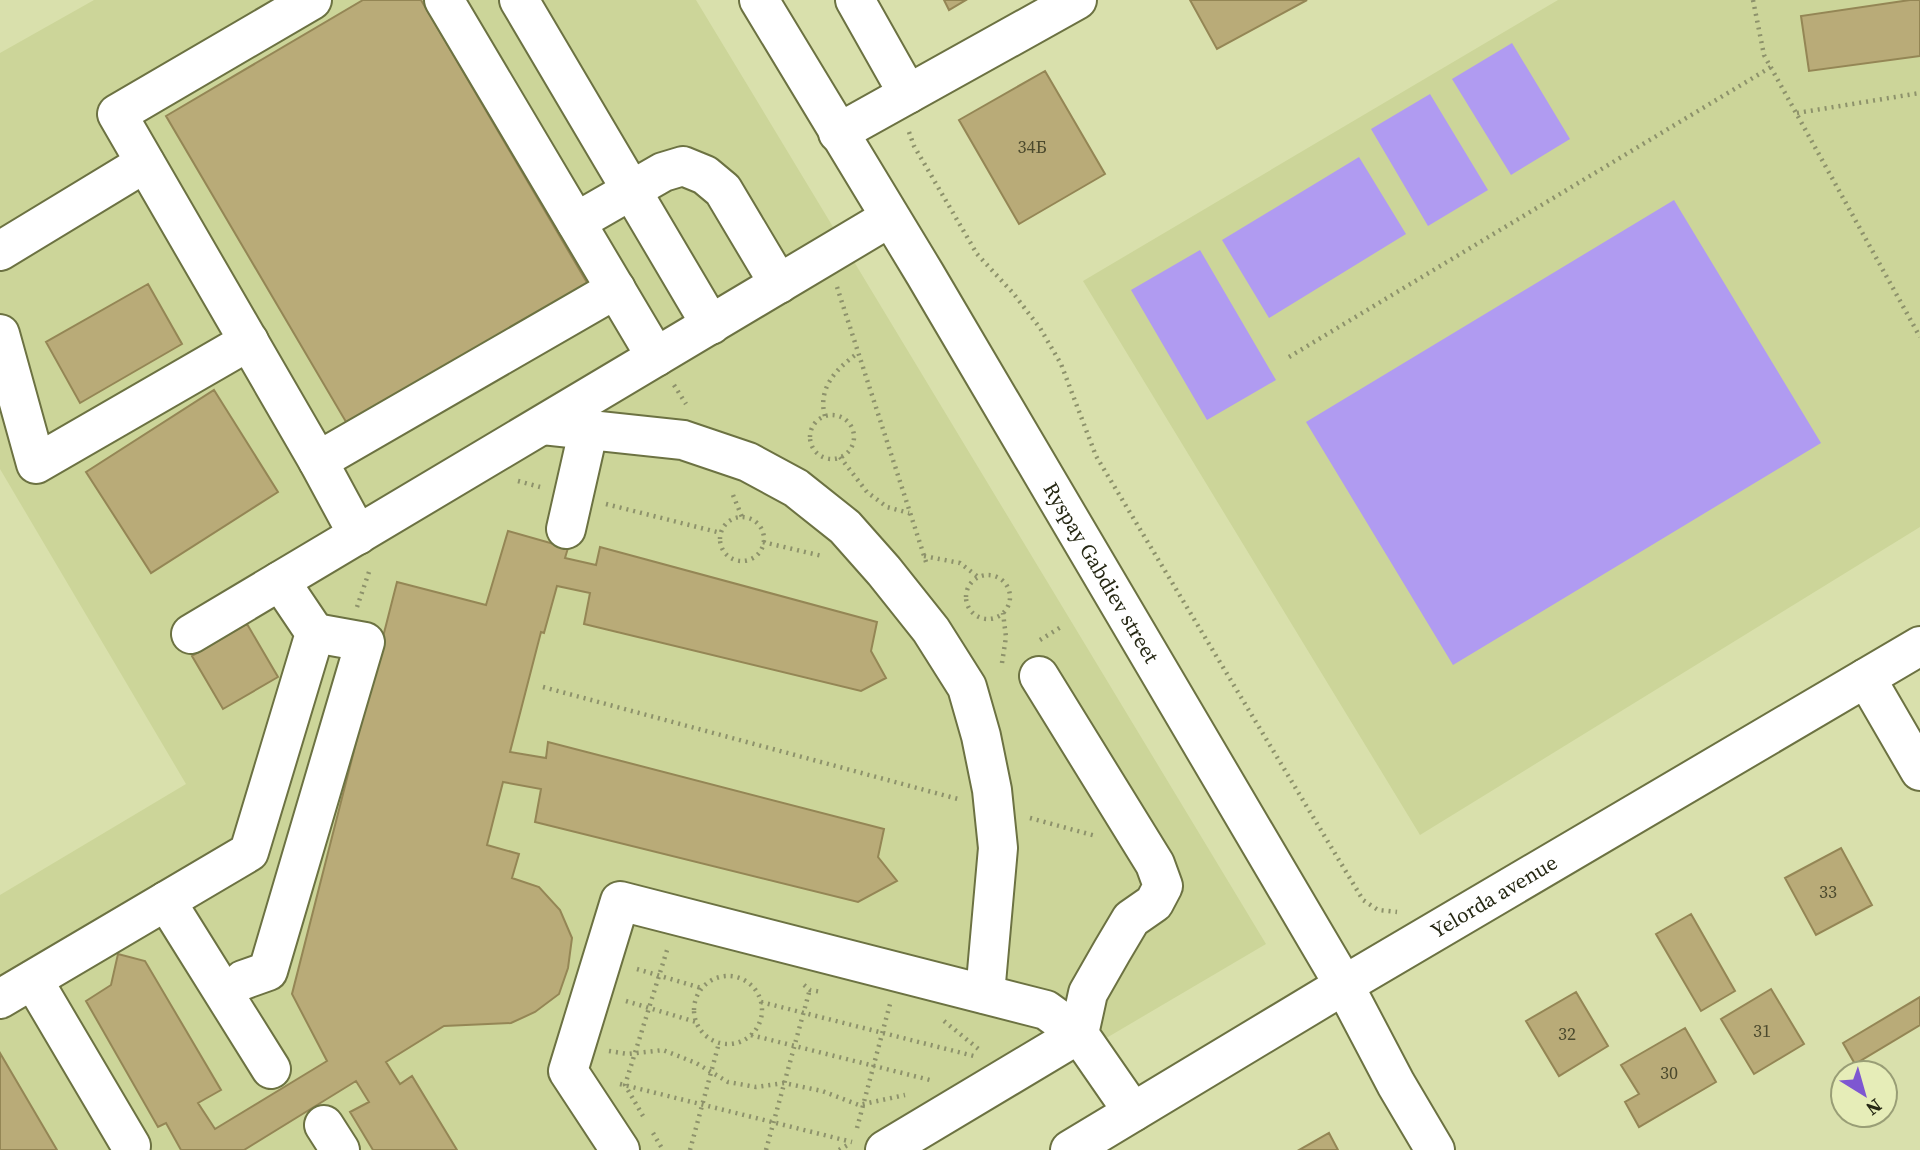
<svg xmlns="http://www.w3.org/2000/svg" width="1920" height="1150" font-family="'Source Serif 4',serif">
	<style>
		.built { fill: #ccd599 }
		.green { fill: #b09bf1 }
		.building { fill: #b9ab78; stroke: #948655; stroke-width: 2 }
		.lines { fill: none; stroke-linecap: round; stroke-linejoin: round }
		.minor-casing { stroke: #6c7242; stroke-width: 42 }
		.path { stroke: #8d926b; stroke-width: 4.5; stroke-dasharray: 2 5; stroke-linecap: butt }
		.minor { stroke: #fff; stroke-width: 38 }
		.labels { text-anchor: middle; stroke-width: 5; stroke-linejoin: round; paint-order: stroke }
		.number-label { font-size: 18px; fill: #4b492d }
		.street-label { font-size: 21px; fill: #262814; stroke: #e6edb8 }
	</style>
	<rect width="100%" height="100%" fill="#d9e0ac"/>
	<!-- built -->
	<path class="built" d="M94,0H696L1266,944L916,1150H0V895L186,784L0,469V53Z
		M1558,0H1920V527L1420,835L1083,281Z"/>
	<!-- green -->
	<path class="green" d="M1512,43L1570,139L1511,175L1452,79Z
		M1430,94L1488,190L1428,226L1371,129Z
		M1359,157L1406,234L1269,318L1222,240Z
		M1674,200L1821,443L1453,665L1306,422Z
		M1200,250L1276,380L1207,420L1131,290Z"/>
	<!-- building -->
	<path class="building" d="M363,0H421L589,286L349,427L166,116Z
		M944,0H966L949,10Z
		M1190,0H1307L1217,49Z
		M1910,0H1920V56L1809,71L1801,16Z
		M1045,71L1105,174L1019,224L959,120Z
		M148,284L182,344L80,403L46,342Z
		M214,390L278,492L151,573L86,472Z
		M508,531L568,548L565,558L596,565L600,547L877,622L871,651L886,678L861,691L584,624L590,593L557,586L544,633L541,632L510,752L546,758L548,742L884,829L878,857L897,881L858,902L535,822L541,789L503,782L487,845L519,854L512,878L539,887L560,910L572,938L568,968L559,994L535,1012L511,1023L444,1026L386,1062L400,1084L412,1076L457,1150H373L350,1112L369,1102L356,1081L244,1150H181L166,1123L158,1127L86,1001L111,985L118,954L145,961L221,1090L198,1103L215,1129L327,1061L292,994L397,582L486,605Z
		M247,624L278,677L223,709L192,656Z
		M1841,848L1872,905L1816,935L1785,878Z
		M1691,914L1735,991L1701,1011L1656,934Z
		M1771,989L1804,1044L1754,1074L1721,1019Z
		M1576,992L1608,1046L1559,1076L1526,1021Z
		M1920,997V1025L1855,1064L1843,1043Z
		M1685,1028L1716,1082L1639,1127L1625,1102L1639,1094L1621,1065Z
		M0,1053L57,1150H0Z
		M1329,1133L1338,1150H1299Z"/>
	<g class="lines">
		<!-- minor casing -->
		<g class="minor-casing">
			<g id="minor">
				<path d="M312,0L117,114L318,461L358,535"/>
				<path d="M444,0L656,357"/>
				<path d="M519,0L711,325"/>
				<path id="s1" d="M759,0L925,274L1344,985L1396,1084L1435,1150"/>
				<path d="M855,0L908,94"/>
				<path d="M838,133L1077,0"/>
				<path d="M576,222L663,172L683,166L705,175L723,190L779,284"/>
				<path d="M0,251L145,163"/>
				<path d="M0,334L36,464L249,341"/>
				<path d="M543,425L683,440L748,462L796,488L845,527L884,571L931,630L967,687L981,736L992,790L998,848L985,994"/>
				<path d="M318,461L616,289"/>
				<path d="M566,529L588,432"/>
				<path d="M191,634L889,218"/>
				<path d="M1039,676L1155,864L1163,886L1154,903L1131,919L1112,951L1088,993L1079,1034L1133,1112"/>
				<path d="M1866,678L1920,771"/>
				<path d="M166,901L271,1069"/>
				<path d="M33,980L131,1146"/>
				<path d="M243,980L268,971L365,642L315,633"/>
				<path d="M0,999L249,852L315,633L280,581"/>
				<path d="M324,1125L340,1150"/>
				<path d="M620,1150L568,1071L620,901L1046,1010L1079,1034L885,1150"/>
				<path id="s2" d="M1070,1150L1344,985L1920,646"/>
			</g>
		</g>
		<!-- path -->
		<path class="path" d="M1753,0L1764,55L1920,337
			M1797,113L1920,93
			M909,132L914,146L977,254L1013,293L1040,328L1061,364L1096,456L1363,900L1378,910L1397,912
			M837,287L927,565
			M1289,357L1771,67
			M674,385L686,404
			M810 437a22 22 0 1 1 44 0a22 22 0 1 1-44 0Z
			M825,416C817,388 837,368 858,353
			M840,457L867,492L887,507L909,513
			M518,481L540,487
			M733,495L742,517
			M606,504L721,533
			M720 539a22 22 0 1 1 44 0a22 22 0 1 1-44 0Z
			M763,542L822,556
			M924,556L960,563L977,576
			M966 597a22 22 0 1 1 44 0a22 22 0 1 1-44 0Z
			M357,607L370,569
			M1040,640L1061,627
			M1002,663L1006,637L1003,613
			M543,687L958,799
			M1030,818L1096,836
			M637,969L701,988
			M694 1010a34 34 0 1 1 68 0a34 34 0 1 1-68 0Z
			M804,985L810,990L822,992
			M626,1001L696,1022
			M761,1002L974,1056
			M944,1021L981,1051
			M751,1035L934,1081
			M609,1051L628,1054L663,1050L696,1063L728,1082L756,1087L784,1083L822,1091L859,1105L905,1095
			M620,1084L852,1142
			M643,1116L625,1085L668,947
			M857,1128L890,1004
			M653,1133L663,1150
			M690,1150L719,1043
			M766,1150L810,989
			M839,1150L851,1143"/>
		<!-- minor -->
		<use href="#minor" class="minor"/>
	</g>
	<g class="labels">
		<!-- number labels -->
		<g class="number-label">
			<text x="1032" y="153">34Б</text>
			<text x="1828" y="898">33</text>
			<text x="1762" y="1037">31</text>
			<text x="1567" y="1040">32</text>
			<text x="1669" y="1079">30</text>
		</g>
		<!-- street labels -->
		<g class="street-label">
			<text dy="7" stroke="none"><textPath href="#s1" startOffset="667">Ryspay Gabdiev street</textPath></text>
			<text dy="7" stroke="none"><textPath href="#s2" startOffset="494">Yelorda avenue</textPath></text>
		</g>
	</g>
	<!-- north arrow -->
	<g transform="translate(1864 1094) rotate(143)"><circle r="33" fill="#e6edb8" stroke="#999e76" stroke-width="2"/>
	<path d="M0-5L12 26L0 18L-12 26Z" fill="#7e57d1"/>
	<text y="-10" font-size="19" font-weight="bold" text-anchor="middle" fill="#262814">N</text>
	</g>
</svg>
